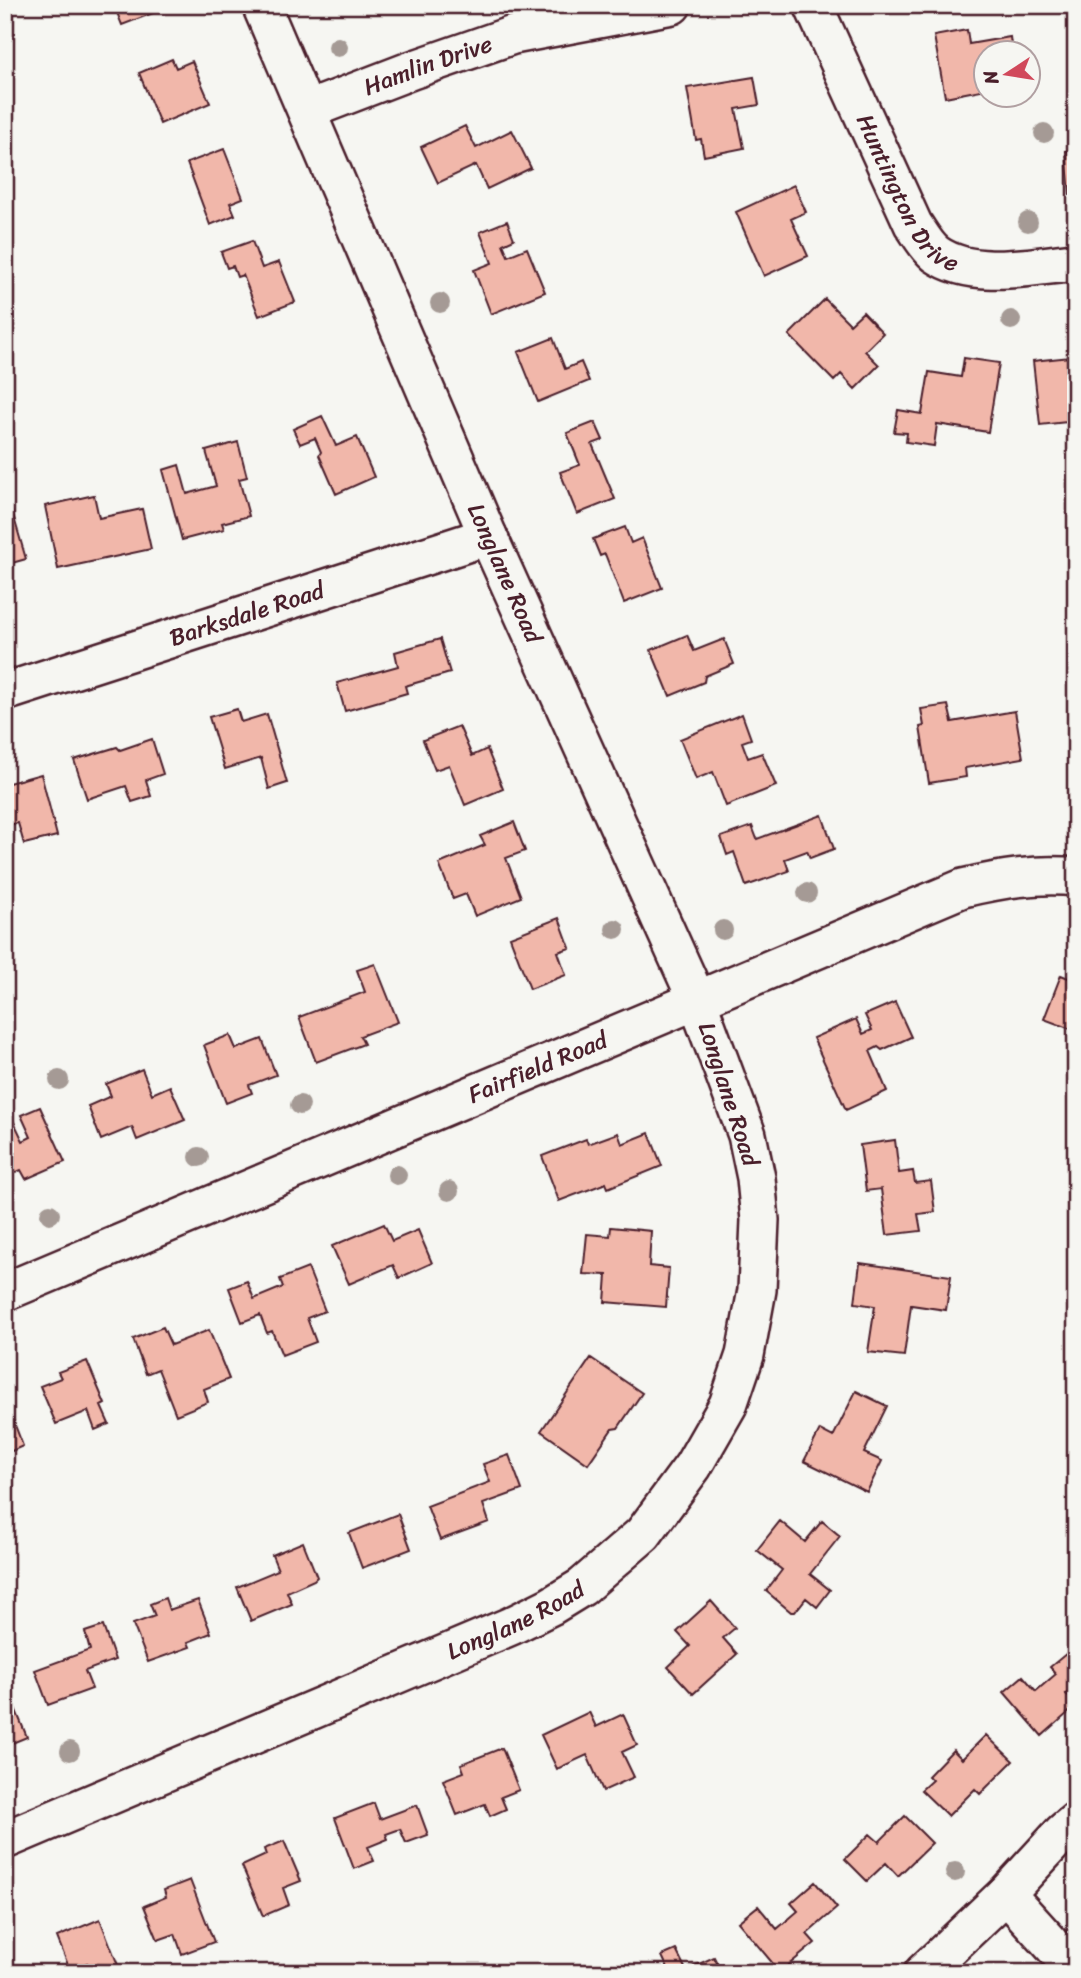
<svg xmlns="http://www.w3.org/2000/svg" width="1081" height="1978" font-family="Sriracha,sans-serif">
	<style>
		.building { fill: #f1b7aa; stroke: #4a1f2b; stroke-width: 2 }
		.lines { fill: none; stroke-linecap: round; stroke-linejoin: round }
		.minor-casing { stroke: #4a1f2b; stroke-width: 42 }
		.minor { stroke: #f6f6f2; stroke-width: 37 }
		.tree { fill: #a59a95 }
		.labels { text-anchor: middle; stroke-width: 5; stroke-linejoin: round; paint-order: stroke }
		.street-label { font-size: 24px; fill: #4a1f2b; stroke: #f6f6f2 }
	</style>
	<rect width="100%" height="100%" fill="#f6f6f2"/>
	<filter id="ink" filterUnits="userSpaceOnUse"><feTurbulence type="fractalNoise" baseFrequency=".0143" numOctaves="2"/><feDisplacementMap in="SourceGraphic" scale="14" xChannelSelector="R" yChannelSelector="G"/><feConvolveMatrix kernelMatrix="1 2 1 2 8 2 1 2 1" color-interpolation-filters="sRGB"/></filter>
	<g filter="url(#ink)">
		<!-- building -->
		<path class="building" d="M114,5H154L156,12L122,25Z
			M967,30L969,44L1010,37L1012,52H986V89L945,97L934,36Z
			M172,59L176,68L192,61L210,103L160,124L139,73Z
			M1031,60L1034,81L1028,82V61Z
			M754,77L759,105L736,109L744,148L704,156L701,139L696,140L687,88Z
			M465,126L476,148L512,130L531,168L487,189L476,165L438,183L421,147Z
			M224,149L243,198L230,203L235,215L210,225L187,163Z
			M1066,151H1076V195H1070Z
			M794,185L806,212L791,219L808,256L764,276L736,212Z
			M507,221L514,239L503,244L508,256L527,248L545,292L491,314L474,270L492,263L480,232Z
			M252,241L262,268L279,262L295,302L259,316L243,275L237,277L233,266L227,268L221,252Z
			M825,299L850,324L863,312L883,333L865,351L879,365L855,389L841,374L834,381L789,335Z
			M553,338L565,369L581,362L589,381L538,402L518,352Z
			M1070,357L1071,372L1076,371V421L1040,425L1033,361Z
			M964,358L999,363L988,432L937,424L934,446L906,442L907,433L894,432L898,410L922,414L929,372L961,377Z
			M322,416L336,446L357,437L374,477L336,494L319,455L321,452L315,438L300,444L293,429Z
			M595,422L603,440L592,444L615,499L577,514L560,472L580,465L567,433Z
			M238,442L247,477L239,479L249,516L222,523L224,529L182,540L163,470L179,465L187,494L216,486L206,451Z
			M94,495L99,518L142,509L151,549L58,569L45,506Z
			M10,504L26,559L5,565V505Z
			M625,527L631,543L642,538L662,588L624,603L605,554L600,556L593,539Z
			M687,635L694,651L724,639L734,664L705,676L704,682L670,696L651,650Z
			M440,639L450,673L405,686L407,693L345,711L337,683L398,666L395,652Z
			M948,705L952,722L1015,711L1023,758L965,768L966,777L929,783L920,727L924,726L921,709Z
			M237,709L241,722L267,714L287,783L269,789L261,758L225,769L209,717Z
			M742,714L751,739L742,742L748,758L762,753L776,786L726,806L713,772L696,779L680,739Z
			M459,726L472,756L487,749L503,789L465,805L449,765L435,770L423,740Z
			M152,739L163,774L146,780L151,796L132,802L126,786L87,799L74,760L117,747L120,750Z
			M41,774L57,836L24,844L18,823L5,826V784Z
			M822,815L834,849L810,858L807,851L785,859L789,871L746,886L734,852L727,855L721,837L752,826L757,839Z
			M514,822L525,851L506,858L521,897L475,916L466,894L453,899L439,864L485,845L480,836Z
			M559,918L570,948L558,952L566,975L530,989L510,937Z
			M375,964L398,1022L360,1036L364,1044L316,1062L299,1017L365,992L357,970Z
			M1061,975L1076,981V1031L1044,1019Z
			M895,1002L911,1037L882,1050L878,1047L870,1051L887,1091L846,1110L813,1038L856,1019L863,1034L872,1030L865,1015Z
			M230,1035L236,1049L262,1039L276,1075L249,1085L252,1093L226,1103L204,1045Z
			M142,1069L152,1094L170,1086L185,1120L137,1140L132,1127L101,1140L88,1106L111,1096L106,1084Z
			M40,1107L65,1162L26,1179L21,1170L5,1177V1121L12,1118L23,1141L31,1137L21,1115Z
			M618,1133L622,1144L649,1133L662,1166L608,1188L606,1183L559,1201L542,1156L586,1139L588,1144Z
			M895,1140L899,1173L913,1171L915,1183L931,1181L935,1212L918,1214L921,1231L887,1235L881,1189L866,1191L860,1145Z
			M384,1224L392,1241L418,1230L432,1263L399,1278L393,1265L349,1284L332,1246Z
			M611,1227L651,1231L649,1266L669,1268L666,1307L605,1302L607,1275L583,1274L587,1234L610,1236Z
			M860,1263L951,1276L946,1310L911,1305L904,1356L868,1352L875,1306L855,1303Z
			M308,1268L325,1311L307,1318L316,1342L282,1355L272,1331L267,1333L260,1315L242,1322L229,1288L247,1281L254,1299L283,1287L280,1279Z
			M163,1327L171,1345L209,1330L229,1379L204,1389L208,1402L176,1415L158,1369L146,1374L133,1339Z
			M591,1358L642,1393L618,1428L612,1429L588,1464L541,1431Z
			M87,1361L105,1404L101,1406L109,1424L95,1430L88,1411L56,1424L40,1386L61,1378L58,1372Z
			M856,1391L887,1406L864,1453L882,1461L867,1492L804,1461L820,1430L833,1437Z
			M5,1399L23,1446L5,1454Z
			M509,1455L522,1490L483,1504L489,1522L440,1540L427,1506L490,1482L483,1464Z
			M398,1514L411,1549L362,1568L349,1533Z
			M780,1521L805,1542L822,1521L840,1536L810,1574L830,1590L817,1607L806,1598L795,1612H791L766,1591L782,1570L757,1550Z
			M303,1542L317,1577L314,1580L287,1592L292,1604L251,1621L237,1587L278,1570L272,1555Z
			M165,1598L169,1610L198,1600L211,1633L188,1642L190,1647L148,1662L133,1624L155,1616L150,1604Z
			M711,1601L735,1628L723,1638L737,1654L693,1694L668,1667L690,1646L677,1632Z
			M103,1626L115,1660L85,1671L92,1689L48,1705L35,1670L90,1650L85,1632Z
			M1073,1648L1076,1651V1686L1066,1694L1076,1706L1042,1736L1004,1692L1023,1676L1036,1691L1056,1674L1050,1667Z
			M5,1684L27,1737L5,1746Z
			M589,1712L596,1727L623,1714L637,1745L622,1752L634,1777L603,1791L587,1755L557,1769L541,1735Z
			M986,1735L1013,1761L980,1794L975,1789L948,1816L921,1790L932,1780L928,1776L953,1750L962,1759Z
			M502,1748L519,1790L501,1797L506,1809L490,1816L485,1804L457,1815L443,1780L464,1772L461,1764Z
			M374,1803L380,1819L417,1805L428,1835L406,1843L400,1829L386,1834L388,1839L368,1847L374,1861L354,1869L335,1818Z
			M905,1816L932,1843L898,1876L886,1863L867,1881L845,1859L870,1834L879,1842Z
			M284,1841L301,1881L283,1888L289,1905L263,1916L242,1866L266,1855L264,1849Z
			M190,1880L214,1942L182,1954L175,1934L158,1940L144,1906L166,1897L164,1890Z
			M815,1882L837,1908L807,1934L815,1943L780,1972L738,1922L758,1906L777,1929L798,1911L791,1903Z
			M100,1919L121,1973H89L91,1972L87,1963L70,1970L57,1937Z
			M676,1950L686,1970L714,1957L722,1973H670L662,1956Z"/>
		<g class="lines">
			<!-- minor casing -->
			<g class="minor-casing">
				<g id="minor">
					<path id="s1" d="M813,5L913,224C920,234 926,246 936,254C973,280 1034,266 1076,262"/>
					<path id="s2" d="M308,110L412,70L513,35L672,5"/>
					<path id="s3" d="M5,692L488,536"/>
					<path id="s4" d="M5,1292L963,888C1001,879 1037,873 1076,877"/>
					<path id="s5" d="M5,1840L511,1626L551,1606L582,1587L643,1534L693,1466L728,1405L745,1355L757,1290L760,1220L756,1178L747,1135L697,1000L488,536L261,5"/>
					<path d="M1006,1894L1076,1971"/>
					<path d="M923,1973L1006,1894L1063,1832L1076,1821"/>
				</g>
			</g>
			<!-- minor -->
			<use href="#minor" class="minor"/>
		</g>
		<!-- trees -->
		<g class="tree">
			<circle cx="338" cy="47" r="10"/>
			<circle cx="1044" cy="133" r="10"/>
			<circle cx="1028" cy="222" r="10"/>
			<circle cx="440" cy="303" r="10"/>
			<circle cx="1011" cy="320" r="10"/>
			<circle cx="807" cy="893" r="10"/>
			<circle cx="615" cy="929" r="10"/>
			<circle cx="723" cy="930" r="10"/>
			<circle cx="59" cy="1080" r="10"/>
			<circle cx="300" cy="1105" r="10"/>
			<circle cx="199" cy="1157" r="10"/>
			<circle cx="397" cy="1175" r="10"/>
			<circle cx="449" cy="1191" r="10"/>
			<circle cx="50" cy="1214" r="10"/>
			<circle cx="70" cy="1751" r="10"/>
			<circle cx="955" cy="1872" r="10"/>
		</g>
	</g>
	<g class="labels">
		<!-- street labels -->
		<g class="street-label">
			<text dy="8" stroke="none"><textPath href="#s2" startOffset="128">Hamlin Drive</textPath></text>
			<text dy="8" stroke="none"><textPath href="#s1" startOffset="212">Huntington Drive</textPath></text>
			<text transform="translate(505 573) rotate(66)" y="8">Longlane Road</text>
			<text dy="8" stroke="none"><textPath href="#s3" startOffset="254">Barksdale Road</textPath></text>
			<text dy="8" stroke="none"><textPath href="#s4" startOffset="578">Fairfield Road</textPath></text>
			<text transform="translate(729 1094) rotate(72)" y="8">Longlane Road</text>
			<text dy="8" stroke="none"><textPath href="#s5" startOffset="556">Longlane Road</textPath></text>
		</g>
	</g>
	<!-- margin -->
	<rect width="1081" height="1978" fill="none" stroke="#f6f6f2" stroke-width="28"/>
	<rect x="14" y="14" width="1053" height="1950" fill="none" stroke="#4a1f2b" stroke-width="2.5" filter="url(#ink)"/>
	<!-- north arrow -->
	<g transform="translate(1007 74) rotate(258)"><circle r="33" fill="#f6f6f2" stroke="#b1a0a2" stroke-width="2"/>
	<path d="M0-5L12 26L0 18L-12 26Z" fill="#d1495b"/>
	<text y="-10" font-size="19" font-weight="bold" text-anchor="middle" fill="#4a1f2b">N</text>
	</g>
</svg>
